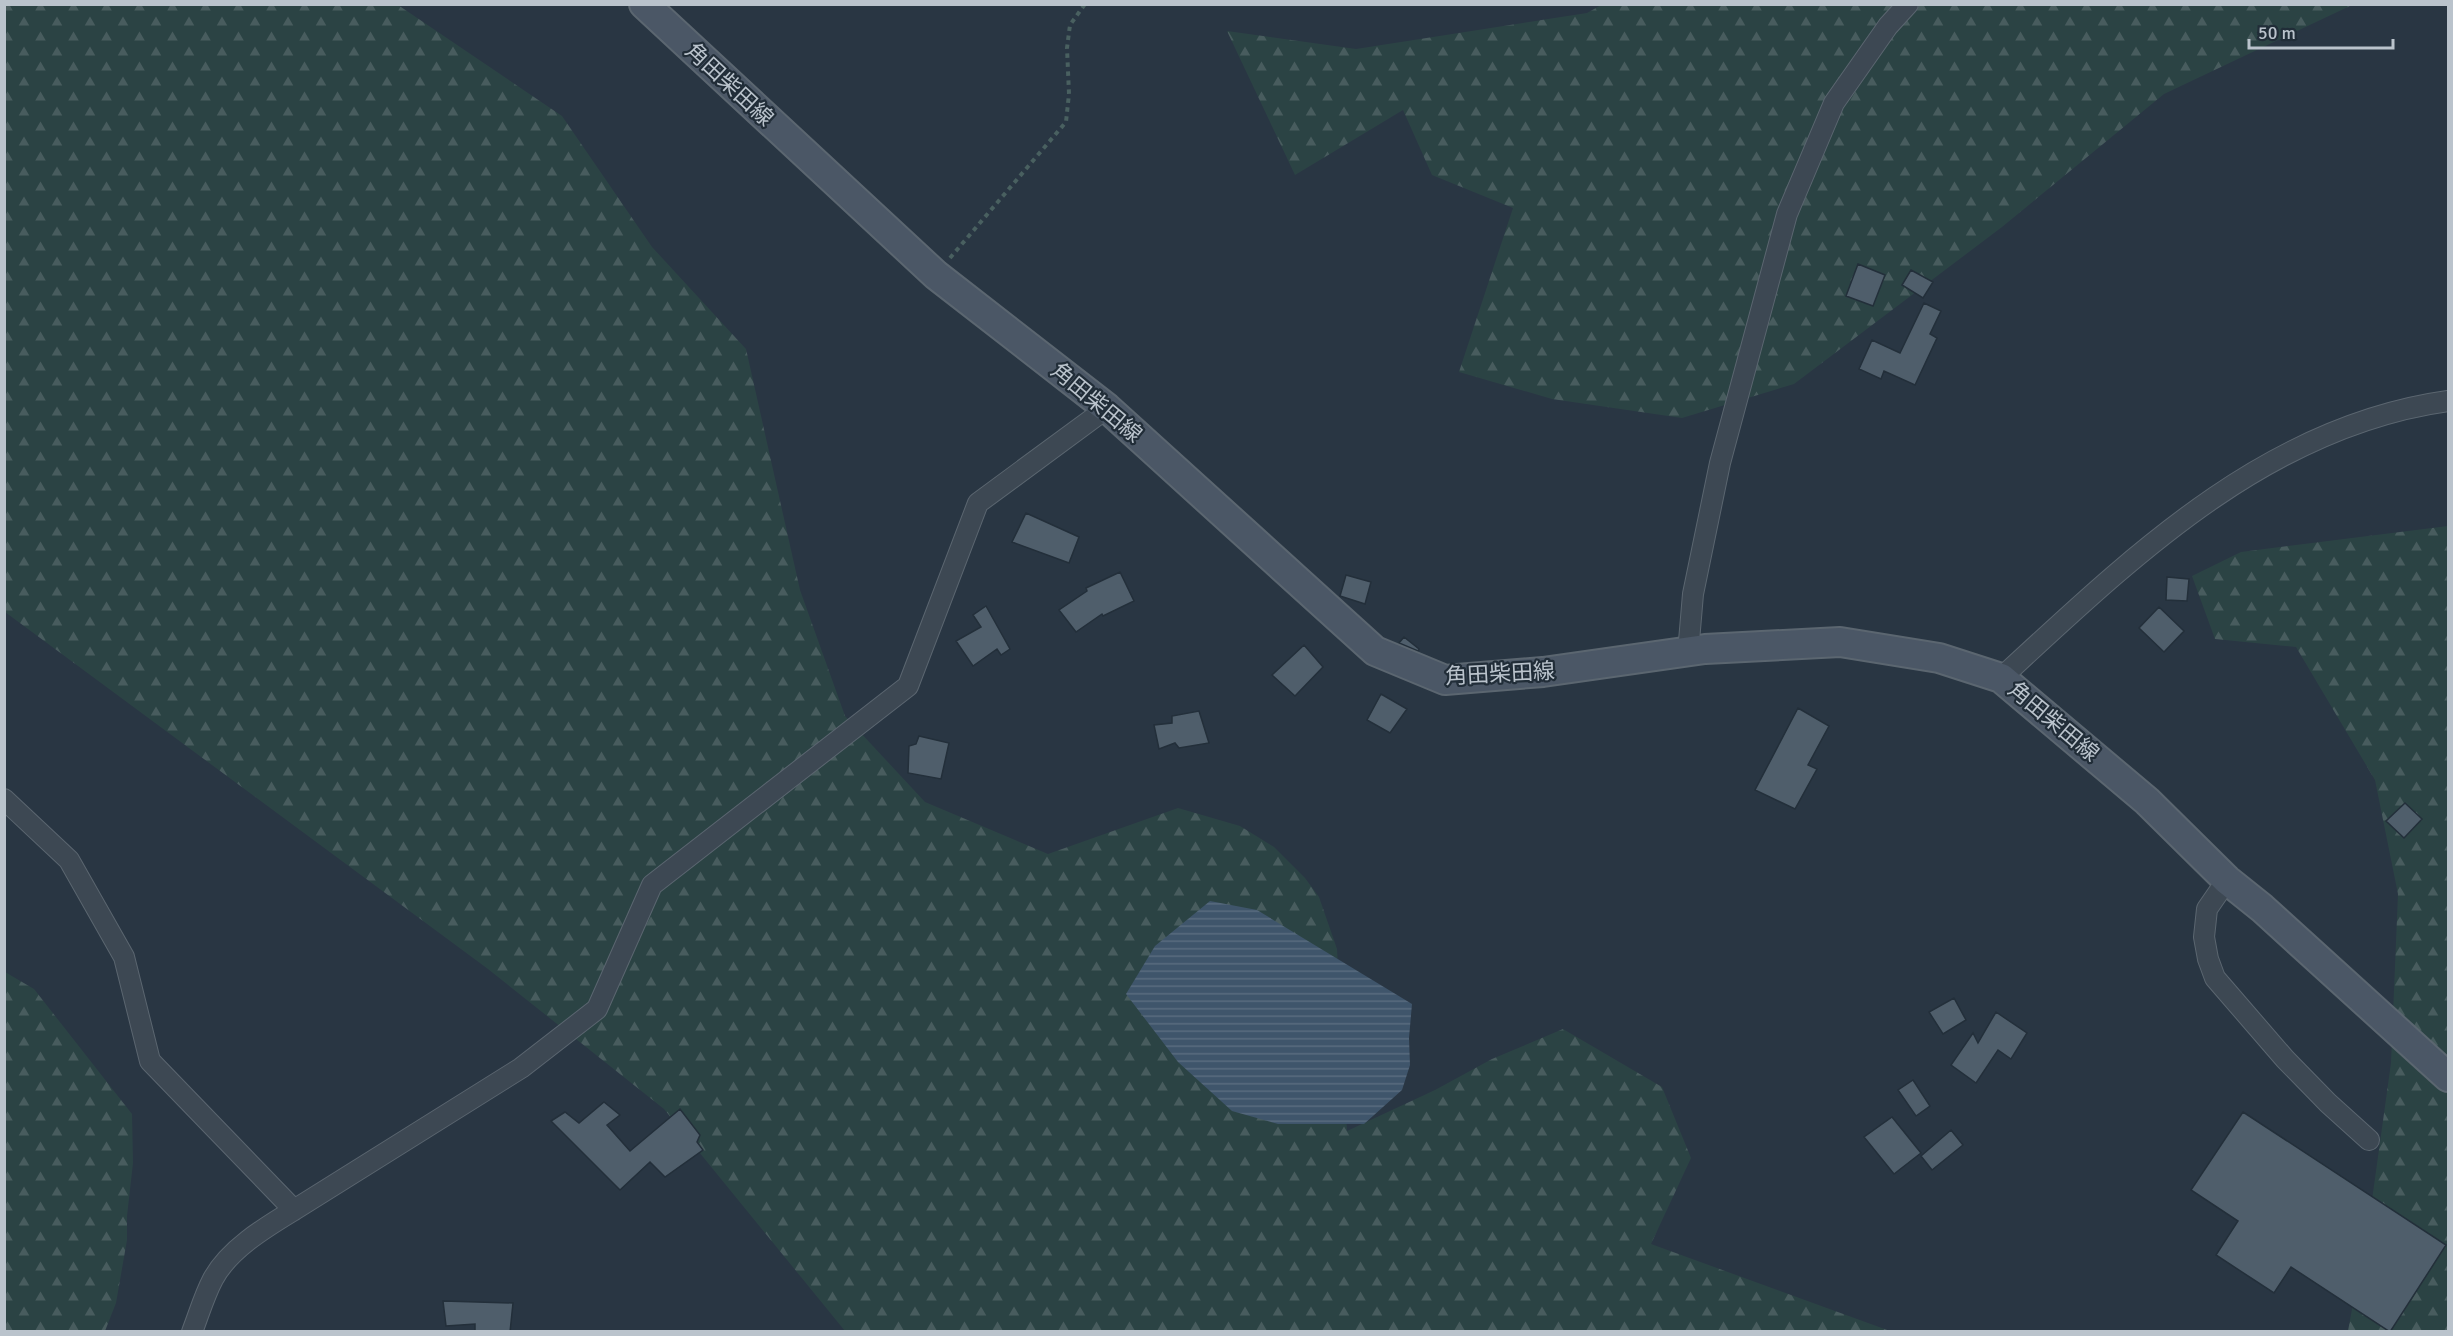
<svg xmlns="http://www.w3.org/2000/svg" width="2453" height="1336" font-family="Signika,'Noto Sans JP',sans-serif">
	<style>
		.forest { fill: url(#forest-firs) }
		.water { fill: url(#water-rules) }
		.building { fill: #4f5e6b; stroke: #232f3a; stroke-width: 1.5 }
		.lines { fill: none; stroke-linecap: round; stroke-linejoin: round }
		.street-casing { stroke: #5b6670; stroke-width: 22 }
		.secondary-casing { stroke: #5b6670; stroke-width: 32 }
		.path { stroke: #496060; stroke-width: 4; stroke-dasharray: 4.5 4.5; stroke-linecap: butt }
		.street { stroke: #3d4853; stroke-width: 20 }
		.secondary { stroke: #4b5766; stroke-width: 28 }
		.labels { text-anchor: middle; stroke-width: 4.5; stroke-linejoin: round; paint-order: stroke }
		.street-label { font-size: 22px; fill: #bac3cc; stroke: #212d38 }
	</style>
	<defs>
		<pattern id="forest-firs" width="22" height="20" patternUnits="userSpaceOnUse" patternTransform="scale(1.5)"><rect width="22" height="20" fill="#2b4344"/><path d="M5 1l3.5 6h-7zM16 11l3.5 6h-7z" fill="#485c5e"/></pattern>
		<pattern id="water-rules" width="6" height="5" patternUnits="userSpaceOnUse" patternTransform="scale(1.5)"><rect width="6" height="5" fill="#3f556b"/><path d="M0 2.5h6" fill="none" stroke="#596c7f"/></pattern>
	</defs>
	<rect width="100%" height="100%" fill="#293643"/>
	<!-- forest -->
	<path class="forest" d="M1603,4L2352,5L2164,94L2002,227L1794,384L1682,418L1552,399L1459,372L1513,208L1432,175L1403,110L1295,175L1227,31L1356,49L1587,13Z
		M5,5H398L562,116L652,247L746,349L800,590L845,716L925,802L1048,854L1178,808L1240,826L1274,847L1305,878L1319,897L1337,949L1347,1131L1435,1090L1492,1059L1563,1029L1662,1087L1691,1158L1651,1244L1890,1331H845L664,1109L488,969L5,612Z
		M2448,526V1331H2348L2372,1200L2391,1063L2398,894L2375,780L2296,647L2215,639L2192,576L2241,552Z
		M5,972L34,989L132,1114L133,1163L127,1216V1240L116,1303L105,1331H5Z"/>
	<!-- water -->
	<path class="water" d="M1210,901L1257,910L1412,1004L1409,1038L1410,1065L1402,1090L1364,1124H1278L1232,1111L1178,1062L1126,994L1155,946Z"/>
	<!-- building -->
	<path class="building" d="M1858,264L1885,275L1873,306L1846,296Z
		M1911,270L1933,282L1923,298L1902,285Z
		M1924,303L1941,311L1930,334L1937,338L1915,385L1884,371L1881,379L1859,369L1872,340L1900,353Z
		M1026,513L1079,537L1069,563L1012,542Z
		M1120,572L1134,601L1103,616L1102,614L1076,632L1059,610L1087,591L1086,588Z
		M1346,575L1371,582L1365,604L1340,596Z
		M2167,577L2189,579L2187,601L2166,600Z
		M986,606L1010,649L1001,655L997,649L973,666L956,641L981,627L973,615Z
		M2159,607L2184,631L2164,652L2139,628Z
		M1404,637L1419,649L1418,651L1399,643Z
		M1304,645L1323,667L1295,696L1272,675Z
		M1381,694L1407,709L1390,733L1367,720Z
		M1798,708L1829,726L1808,765L1817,769L1795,809L1755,790Z
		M1199,711L1209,743L1179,748L1175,743L1159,749L1154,725L1172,723V716Z
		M919,736L949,743L941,779L908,773L909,746L916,744Z
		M2405,803L2422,819L2404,838L2386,821Z
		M1954,998L1966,1020L1943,1034L1929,1012Z
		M1996,1012L2027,1033L2011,1059L1998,1050L1976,1083L1951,1065L1973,1033L1978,1043Z
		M1913,1080L1930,1106L1916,1116L1898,1090Z
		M604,1102L620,1115L607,1125L630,1151L680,1109L700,1135L697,1142L703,1150L665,1177L650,1162L620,1190L551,1121L565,1112L579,1123Z
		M2243,1112L2446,1245L2390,1332L2291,1267L2274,1293L2216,1255L2238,1221L2191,1190Z
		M1892,1117L1921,1153L1894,1174L1864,1137Z
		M1951,1130L1963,1145L1932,1170L1921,1156Z
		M443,1301L513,1303L510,1332H475V1324L446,1326Z"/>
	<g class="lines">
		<!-- street casing -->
		<g class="street-casing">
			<path id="street" d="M1688,653L1693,594L1720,463L1787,214L1834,103L1888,26L1908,4
				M2001,678C2131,558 2266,426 2448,401
				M4,799L69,860L124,957L150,1061L294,1210L521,1068L597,1009L652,885L908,686L978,503L1107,408
				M2227,880L2207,909L2204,937L2208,959L2215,978L2285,1059L2328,1103L2369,1140
				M192,1332C199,1314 204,1296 213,1279C229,1249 266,1227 294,1210"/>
		</g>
		<!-- secondary casing -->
		<g class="secondary-casing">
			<path id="secondary" d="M644,4L936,275L1107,408L1375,651L1445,680L1543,672L1705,649L1840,642L1939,658L2001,678L2147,801L2227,880L2262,908L2448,1077"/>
		</g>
		<!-- path -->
		<path class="path" d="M950,258L1066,122L1069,94L1067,48L1070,25L1085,4"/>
		<!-- street -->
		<use href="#street" class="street"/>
		<!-- secondary -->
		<use href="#secondary" class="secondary"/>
	</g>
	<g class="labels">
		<!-- street labels -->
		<g class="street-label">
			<text transform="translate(730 84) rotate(43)" y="8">角田柴田線</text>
			<text transform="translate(1097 402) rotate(40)" y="8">角田柴田線</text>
			<text transform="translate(1500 673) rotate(-3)" y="8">角田柴田線</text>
			<text transform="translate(2054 721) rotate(40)" y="8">角田柴田線</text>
		</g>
	</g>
	<!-- border -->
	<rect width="2453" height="1336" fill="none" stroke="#bac3cc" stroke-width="12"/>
	<!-- scale -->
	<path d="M2249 39v9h144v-9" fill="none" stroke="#bac3cc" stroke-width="3"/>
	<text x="2258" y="39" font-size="18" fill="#bac3cc" stroke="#212d38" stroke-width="4.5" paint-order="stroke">50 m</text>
</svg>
